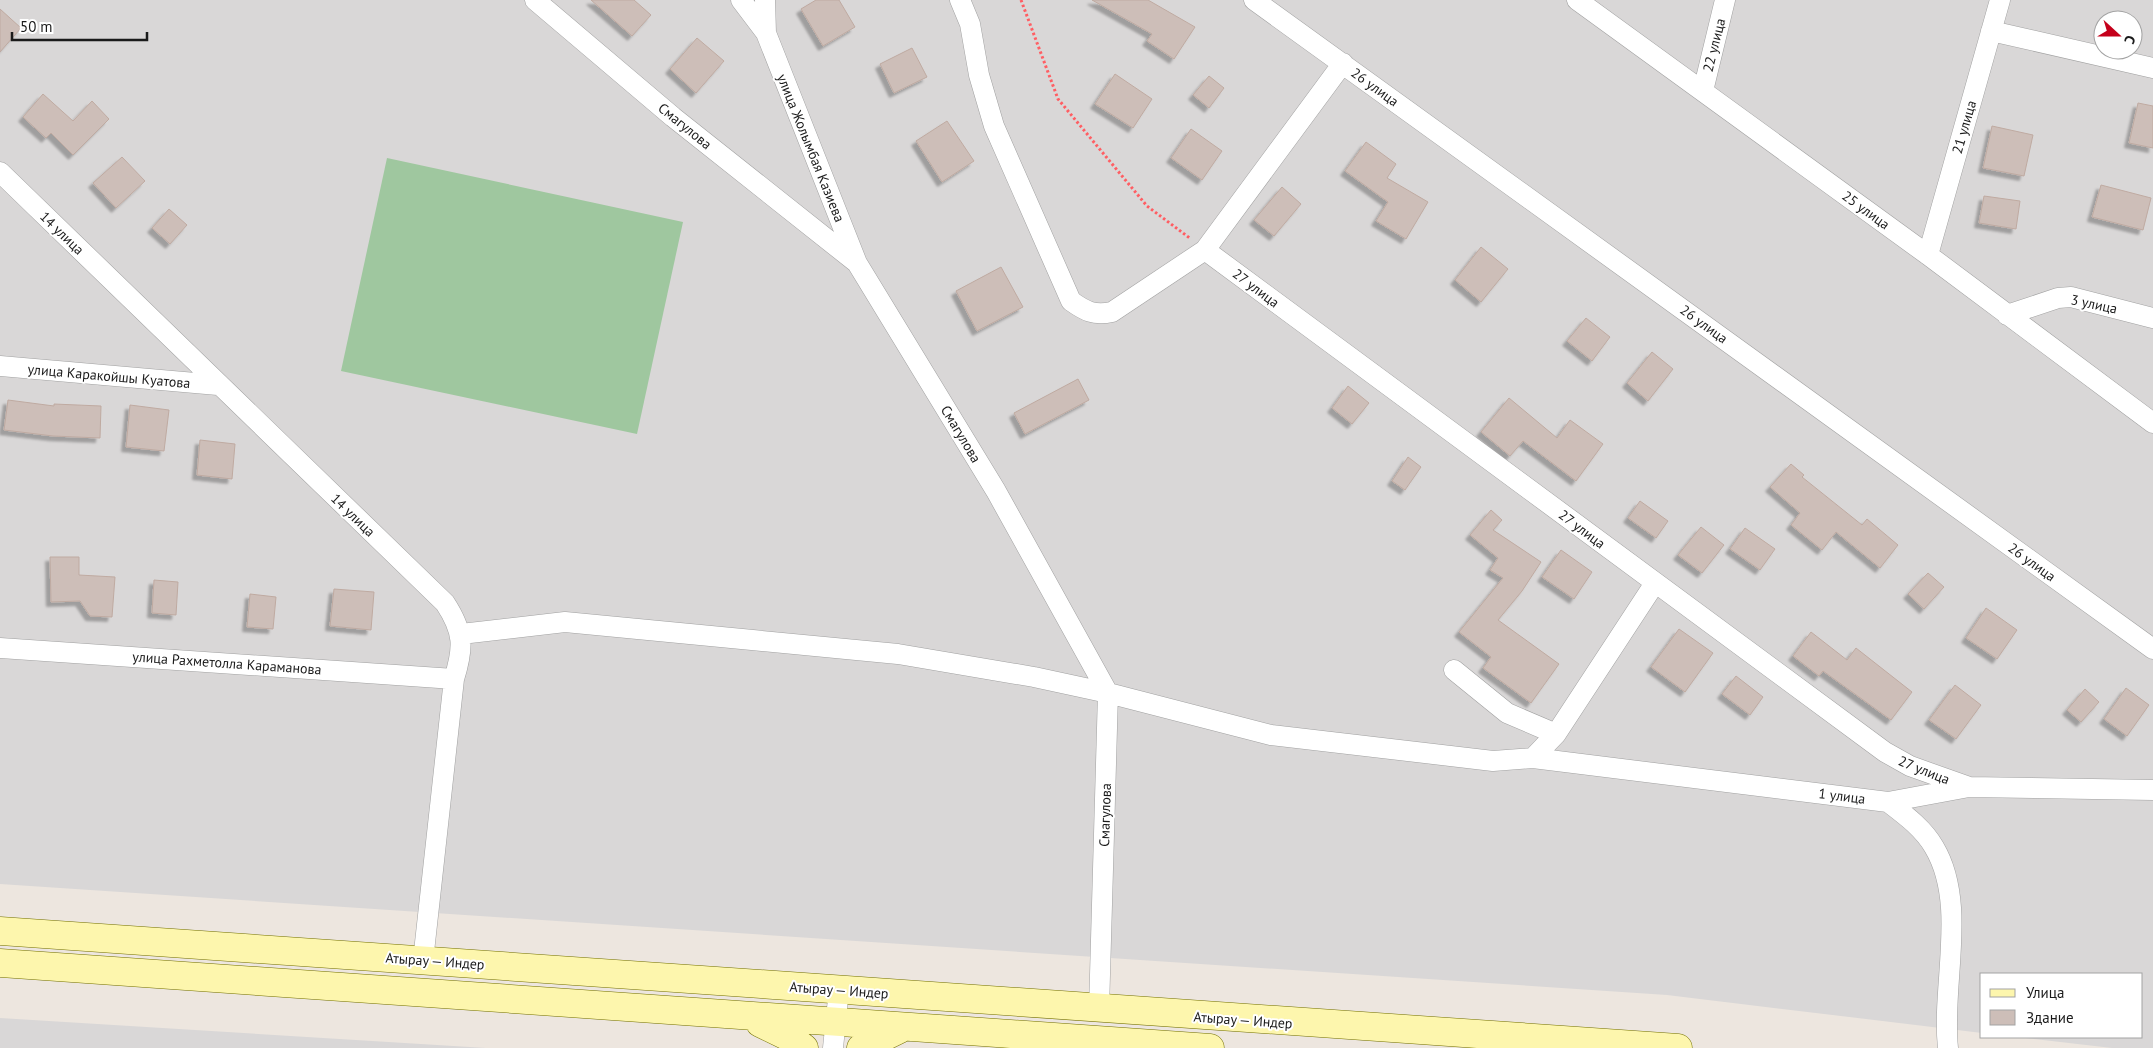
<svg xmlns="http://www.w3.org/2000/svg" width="2153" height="1048" font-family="'PT Sans',sans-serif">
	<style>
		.residential { fill: #d9d7d7; fill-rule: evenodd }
		.cemetery { fill: #9fc79f }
		.building { fill: #cdbeb8; stroke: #bfaaa1; filter: url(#shadow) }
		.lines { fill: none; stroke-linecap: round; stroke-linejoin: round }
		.minor-casing { stroke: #a1a1a1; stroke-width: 21 }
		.secondary-casing { stroke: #737000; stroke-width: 29 }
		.path { stroke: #ff5e63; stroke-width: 3; stroke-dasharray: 2.5 2.5; stroke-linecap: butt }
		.minor { stroke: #fff; stroke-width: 20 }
		.secondary { stroke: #fdf6ad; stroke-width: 28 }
		.labels { text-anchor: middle; stroke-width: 4; stroke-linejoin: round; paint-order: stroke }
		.street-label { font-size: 14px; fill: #1a1a1a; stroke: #fff }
	</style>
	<defs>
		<filter id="shadow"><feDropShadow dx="-4.5" dy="4.5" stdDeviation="1" flood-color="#0004"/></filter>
	</defs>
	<rect width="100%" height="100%" fill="#ede6df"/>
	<!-- residential -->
	<path class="residential" d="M0,0H2153V1048H2112L2017,1037H2142V974H1982V1033L1667,995L0,884ZM2103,20H2133V50H2103Z
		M0,1018L486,1048H0Z"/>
	<!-- cemetery -->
	<path class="cemetery" d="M387,158L683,222L637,434L341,371Z"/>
	<!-- building -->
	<path class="building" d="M591,0H634L651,15L632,36Z
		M816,0H839L855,27L823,46L801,9Z
		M1092,0H1148L1195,27L1174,59L1147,41L1152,34Z
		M0,9L21,28L0,52Z
		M697,38L724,61L696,93L670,69Z
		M912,48L927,77L894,93L880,64Z
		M1115,74L1152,99L1133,128L1095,104Z
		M1209,76L1224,88L1209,108L1193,95Z
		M43,94L73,121L92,101L109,119L73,155L51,133L46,138L23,117Z
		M2138,103L2153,106V148L2129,143Z
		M947,121L974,161L942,182L916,141Z
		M1992,126L2033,135L2024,176L1983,168Z
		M1191,129L1222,151L1202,180L1171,158Z
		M1366,142L1396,164L1387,178L1428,202L1406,239L1376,221L1388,202L1345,171Z
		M122,157L145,181L116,208L93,183Z
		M2101,185L2151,198L2143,230L2092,217Z
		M1282,187L1301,204L1274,236L1254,220Z
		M1984,196L2020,201L2016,229L1979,223Z
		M169,209L187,225L170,244L152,228Z
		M1481,247L1508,269L1481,302L1455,280Z
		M1001,267L1023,307L977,331L956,291Z
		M1586,318L1610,337L1592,361L1567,341Z
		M1652,352L1673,369L1648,401L1627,383Z
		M1078,379L1089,400L1025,434L1014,413Z
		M1348,386L1369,403L1352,424L1332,408Z
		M1509,398L1557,438L1570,420L1603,444L1576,481L1523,441L1510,456L1481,432Z
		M8,400L54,406V404L101,406L100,438L53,436L4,430Z
		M130,405L169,410L164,451L126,447Z
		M200,440L235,444L232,479L197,475Z
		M1408,457L1421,467L1405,490L1392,481Z
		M1791,464L1804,475L1802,477L1862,525L1867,519L1898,545L1880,568L1836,532L1822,550L1791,525L1800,513L1770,487Z
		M1640,501L1668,521L1656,538L1628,518Z
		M1491,510L1502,520L1493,530L1541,562L1522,591L1498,620L1559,664L1531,703L1483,668L1491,657L1459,632L1503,578L1490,570L1498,558L1470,535Z
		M1701,527L1724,545L1702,573L1678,555Z
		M1745,528L1775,549L1760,570L1730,549Z
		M1561,550L1592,572L1574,599L1542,577Z
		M50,557H79V575L115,577L112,617L90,616L80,601L51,602Z
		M1928,573L1944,587L1924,609L1908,594Z
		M154,580L178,582L176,615L152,613Z
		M334,589L374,592L371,630L330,626Z
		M250,594L276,597L273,629L247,627Z
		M1986,608L2017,630L1997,659L1966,638Z
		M1679,629L1713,653L1685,692L1651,667Z
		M1811,632L1847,660L1856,648L1912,692L1891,720L1823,671L1819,676L1793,656Z
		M1736,676L1763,697L1750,715L1722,694Z
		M1955,685L1981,705L1956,739L1929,720Z
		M2126,688L2149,705L2127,736L2104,719Z
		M2085,689L2099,702L2081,722L2067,710Z"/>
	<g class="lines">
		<!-- minor casing -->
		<g class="minor-casing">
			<path id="minor" d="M535,0L673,117L857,263L996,491L1108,693L1099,1010
				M741,0L766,33L857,263
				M765,0L766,33
				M960,0L970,24L979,75L994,126L1071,301C1085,311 1094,316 1112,312L1205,250L1343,63
				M1254,0L2153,649
				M1577,0L1928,255L2153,423
				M1991,31L2153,68
				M1703,91L1725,0
				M0,172L445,603C464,632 464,647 454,679L423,961
				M1205,250L1885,752L1910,766L1969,787
				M1928,255L2000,0
				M2007,315L2058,298L2071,297L2153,318
				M0,366L218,385
				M461,634L565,622L898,654L1034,677L1108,693L1271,735L1493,761L1533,758L1556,734L1655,583
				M0,648L454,679
				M1454,670L1507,713L1556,734
				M1533,758L1888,802L1969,787L2153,790
				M1888,802C1905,815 1923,828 1934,847C1968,904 1941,985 1948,1048
				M833,1048L839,989"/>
		</g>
		<!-- secondary casing -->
		<g class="secondary-casing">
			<path id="secondary" d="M0,931C559,970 1118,1012 1678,1048
				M0,963L1210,1048
				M760,1023L791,1038L804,1048
				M861,1048L900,1029"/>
		</g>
		<!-- path -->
		<path class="path" d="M1021,0L1058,99L1147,206L1191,239"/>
		<!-- minor -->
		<use href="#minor" class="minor"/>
		<!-- secondary -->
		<use href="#secondary" class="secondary"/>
	</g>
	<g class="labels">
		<!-- street labels -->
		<g class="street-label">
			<text transform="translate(1714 45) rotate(-76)" y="5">22 улица</text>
			<text transform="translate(1375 87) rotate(36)" y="5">26 улица</text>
			<text transform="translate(685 126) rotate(39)" y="5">Смагулова</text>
			<text transform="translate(1964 127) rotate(-74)" y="5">21 улица</text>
			<text transform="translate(811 148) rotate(68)" y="5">улица Жолымбая Казиева</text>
			<text transform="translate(1866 210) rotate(36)" y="5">25 улица</text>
			<text transform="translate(62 233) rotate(44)" y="5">14 улица</text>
			<text transform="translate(1256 288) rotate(37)" y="5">27 улица</text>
			<text transform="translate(2094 304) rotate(12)" y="5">3 улица</text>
			<text transform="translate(1704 324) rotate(36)" y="5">26 улица</text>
			<text transform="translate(109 376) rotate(5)" y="5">улица Каракойшы Куатова</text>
			<text transform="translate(961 434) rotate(59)" y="5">Смагулова</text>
			<text transform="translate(353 515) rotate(44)" y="5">14 улица</text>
			<text transform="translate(1582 529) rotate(37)" y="5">27 улица</text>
			<text transform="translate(2032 562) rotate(36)" y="5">26 улица</text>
			<text transform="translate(227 663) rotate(4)" y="5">улица Рахметолла Караманова</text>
			<text transform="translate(1924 770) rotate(22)" y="5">27 улица</text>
			<text transform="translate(1842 796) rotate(7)" y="5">1 улица</text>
			<text transform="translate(1105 815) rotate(-88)" y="5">Смагулова</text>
			<text transform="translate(435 961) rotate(4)" y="5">Атырау — Индер</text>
			<text transform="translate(839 990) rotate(4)" y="5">Атырау — Индер</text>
			<text transform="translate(1243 1020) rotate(4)" y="5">Атырау — Индер</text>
		</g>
	</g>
	<!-- legend -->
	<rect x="1980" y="973" width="162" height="65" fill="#ffffff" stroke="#a3a3a3"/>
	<rect x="1990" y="989" width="25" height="8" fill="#fdf6ad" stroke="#a3a3a3"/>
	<text x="2026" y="998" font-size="15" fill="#1a1a1a">Улица</text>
	<rect x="1990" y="1010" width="25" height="15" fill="#cdbeb8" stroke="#a3a3a3"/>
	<text x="2026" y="1023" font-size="15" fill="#1a1a1a">Здание</text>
	<!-- north arrow -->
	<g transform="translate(2118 35) rotate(111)"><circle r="24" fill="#ffffff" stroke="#a3a3a3"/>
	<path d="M0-4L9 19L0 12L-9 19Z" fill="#c5001b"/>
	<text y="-8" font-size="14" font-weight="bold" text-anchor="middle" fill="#1a1a1a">С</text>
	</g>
	<!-- scale -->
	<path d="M12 32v8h135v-8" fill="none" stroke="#1a1a1a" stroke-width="2.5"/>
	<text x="20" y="32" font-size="15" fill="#1a1a1a" stroke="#ffffff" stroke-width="4" paint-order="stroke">50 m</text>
</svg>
